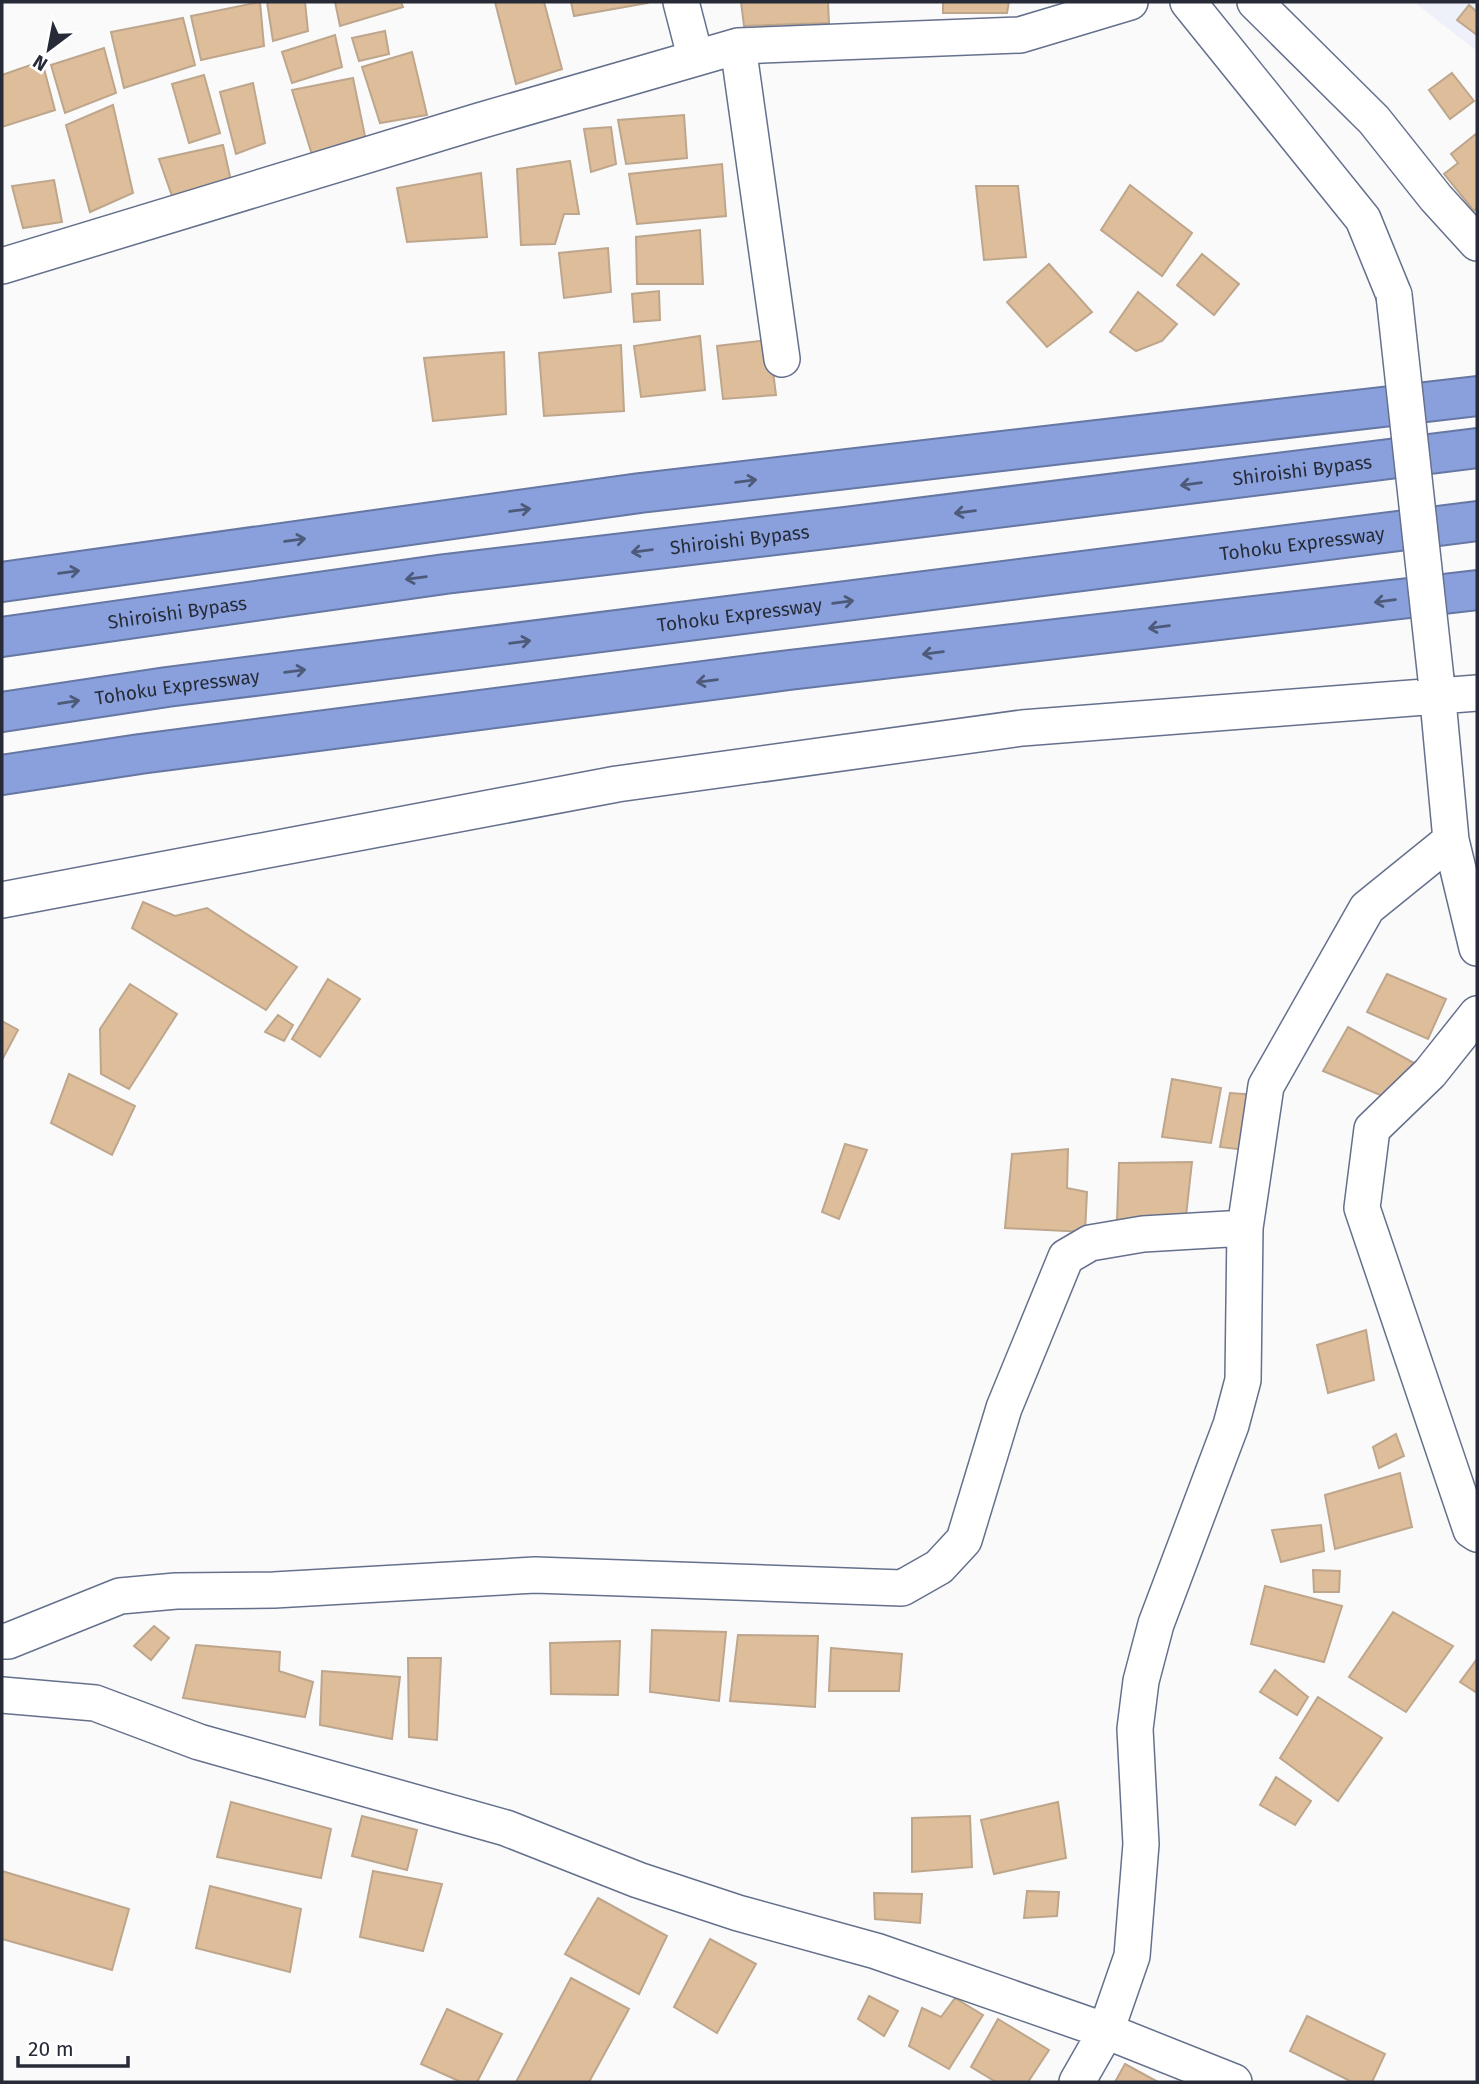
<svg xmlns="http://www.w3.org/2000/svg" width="1479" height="2084" font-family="'Fira Sans',sans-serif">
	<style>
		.built { fill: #eef1f9 }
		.building { fill: #ddbd9a; stroke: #bea68c; stroke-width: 2 }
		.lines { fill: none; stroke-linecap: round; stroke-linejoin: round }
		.minor-casing { stroke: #65708c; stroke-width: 38 }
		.highway-casing { stroke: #6677a3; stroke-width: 42 }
		.minor { stroke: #fff; stroke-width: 35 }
		.highway { stroke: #89a0dd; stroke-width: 38 }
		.minor-bridge-casing { stroke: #65708c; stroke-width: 38; stroke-linecap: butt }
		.minor-bridge { stroke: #fff; stroke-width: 35 }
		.oneway { stroke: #4e5a79 }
		.labels { text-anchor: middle; stroke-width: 5; stroke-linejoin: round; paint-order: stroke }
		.street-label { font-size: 19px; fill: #262b37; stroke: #fff }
	</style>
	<rect width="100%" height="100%" fill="#fafafa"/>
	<!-- built -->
	<path class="built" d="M1414,2H1477V51Z"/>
	<!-- building -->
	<path class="building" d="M260,2L264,46L201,60L191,16Z
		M267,2H305L308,31L273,41Z
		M335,2H401L403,7L340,26Z
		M495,2H544L562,69L516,84Z
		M571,2H646L647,3L574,16Z
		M741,2H828L829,23L744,26Z
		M943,2H1009L1007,13H943Z
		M1469,5L1477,12V35L1457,20Z
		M183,18L195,65L124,88L111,32Z
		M385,31L389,54L359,61L352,38Z
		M335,35L342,67L292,83L282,52Z
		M104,48L116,93L65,113L51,65Z
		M412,52L427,115L380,123L362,67Z
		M42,61L55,110L2,127V75Z
		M1452,73L1474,101L1450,119L1429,90Z
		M204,75L220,133L189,143L172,84Z
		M353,78L366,141L313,158L292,90Z
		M253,83L265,143L236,154L220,92Z
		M113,105L133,193L90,212L66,125Z
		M684,115L687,158L626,164L618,120Z
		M611,127L616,164L591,172L584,129Z
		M1477,133V208L1474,211L1444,174L1458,163L1451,154Z
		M223,145L231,181L172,196L159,159Z
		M570,161L579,214H564L555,244L521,245L517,169Z
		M722,164L726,216L637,224L629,174Z
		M481,173L487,237L407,242L397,188Z
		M54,180L62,222L23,228L12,186Z
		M1130,185L1192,233L1162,276L1101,230Z
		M976,186H1018L1026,257L984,260Z
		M700,230L703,284H637L636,237Z
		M608,248L611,292L564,298L559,253Z
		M1202,254L1239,284L1214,315L1177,285Z
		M1049,264L1092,312L1047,347L1007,302Z
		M659,291L660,320L634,322L632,294Z
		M1138,292L1177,324L1162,341L1136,351L1110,332Z
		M700,336L705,390L641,397L634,346Z
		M769,340L776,395L723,399L717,346Z
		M621,345L624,411L544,416L539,353Z
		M504,352L506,414L433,421L424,358Z
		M143,902L175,916L207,908L297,967L266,1010L132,928Z
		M1387,974L1446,999L1428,1039L1367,1012Z
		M328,979L360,999L320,1057L292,1039Z
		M130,984L177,1014L129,1089L101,1074L100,1029Z
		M278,1015L293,1025L284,1041L265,1032Z
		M2,1021L18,1030L2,1060Z
		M1348,1027L1414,1063L1392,1100L1323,1071Z
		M69,1074L135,1106L112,1155L51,1123Z
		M1172,1079L1221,1088L1211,1143L1162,1137Z
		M1230,1093L1257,1095L1245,1150L1220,1147Z
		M845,1144L867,1150L839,1219L822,1212Z
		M1068,1149L1067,1188L1087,1192L1085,1232L1005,1228L1012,1154Z
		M1192,1162L1186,1216L1117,1221L1119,1163Z
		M1366,1330L1374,1380L1328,1393L1317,1345Z
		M1396,1434L1404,1456L1379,1468L1373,1447Z
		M1400,1473L1412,1527L1335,1549L1325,1495Z
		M1321,1525L1324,1551L1281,1562L1272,1530Z
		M1313,1570L1340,1571L1339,1592H1314Z
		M1265,1586L1342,1606L1324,1662L1251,1644Z
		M1393,1612L1453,1646L1406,1712L1349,1677Z
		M154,1626L169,1638L151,1660L134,1646Z
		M652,1630L726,1632L719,1701L650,1692Z
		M738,1635L818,1636L815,1707L730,1701Z
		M620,1641L618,1695L551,1694L550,1643Z
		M196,1645L280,1652L279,1671L313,1682L305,1717L183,1698Z
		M831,1648L902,1654L899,1691H829Z
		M408,1658H441L437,1740L409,1737Z
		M1477,1659V1693L1460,1682Z
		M1275,1670L1308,1697L1297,1715L1260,1692Z
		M322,1671L400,1677L392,1739L320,1725Z
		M1318,1697L1382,1738L1338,1801L1280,1758Z
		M1276,1777L1311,1801L1295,1825L1260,1805Z
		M231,1802L331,1829L321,1878L217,1857Z
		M1058,1802L1066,1858L994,1874L981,1820Z
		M362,1816L417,1830L407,1870L352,1856Z
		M970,1816L972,1867L912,1872V1818Z
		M2,1871L129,1909L112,1970L2,1939Z
		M373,1871L442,1884L423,1951L360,1937Z
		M210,1886L301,1909L290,1972L196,1948Z
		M1027,1891L1059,1892L1057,1916L1024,1918Z
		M874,1893L922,1894L920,1923L875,1919Z
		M598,1898L667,1936L639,1994L565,1954Z
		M710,1939L756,1964L717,2033L674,2007Z
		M571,1978L629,2009L589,2082H516Z
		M869,1996L898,2011L884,2036L858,2019Z
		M955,1998L983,2015L949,2069L909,2046L922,2008L941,2017Z
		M447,2009L502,2034L477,2082H461L421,2064Z
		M1307,2016L1385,2054L1372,2082H1352L1290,2051Z
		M998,2019L1049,2050L1028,2082H996L971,2067Z
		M1125,2064L1158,2082H1115Z"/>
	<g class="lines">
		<!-- minor casing -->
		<g class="minor-casing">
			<path id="minor" d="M681,2L695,56
				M1188,2L1363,219L1394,295
				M1255,2L1374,120L1436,198L1477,243
				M738,46L782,359
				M2,266L479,121L738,46L1020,35L1130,2
				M1436,679L1451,840L1477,948
				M2,900L617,784L1022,728L1477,693
				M1477,1014L1430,1073L1372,1129L1362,1208L1471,1530L1477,1534
				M2,1641H8L120,1596L176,1591L274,1590L535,1575L902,1588L939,1567L964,1540L1004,1408L1066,1257L1090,1243L1143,1234L1245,1228
				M2,1695L95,1703L199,1742L506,1828L638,1880L738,1913L876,1951L1106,2031L1234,2082
				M1077,2082L1106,2031L1132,1956L1141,1844L1135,1729L1141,1681L1156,1624L1231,1425L1243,1380L1245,1228L1266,1086L1367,908L1451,840"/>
		</g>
		<!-- highway casing -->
		<g class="highway-casing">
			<g id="highway">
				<path d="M2,582L640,493L1477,396"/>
				<path id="s1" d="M2,637L445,574L844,527L1477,448"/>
				<path id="s2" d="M2,712L167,687L1477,521"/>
				<path d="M2,775L140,754L789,670L1477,590"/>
			</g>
		</g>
		<!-- minor -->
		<use href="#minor" class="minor"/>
		<!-- highway -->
		<use href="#highway" class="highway"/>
		<!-- minor-bridge casing -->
		<g class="minor-bridge-casing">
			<path id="minor-bridge" d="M1394,295L1436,679"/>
		</g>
		<!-- minor-bridge -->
		<use href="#minor-bridge" class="minor-bridge"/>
	</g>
	<!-- one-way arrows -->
	<defs><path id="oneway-shaft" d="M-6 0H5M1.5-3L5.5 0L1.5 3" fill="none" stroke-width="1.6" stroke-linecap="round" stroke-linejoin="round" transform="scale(1.75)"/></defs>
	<g class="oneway">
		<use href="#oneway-shaft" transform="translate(746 481) rotate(-7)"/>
		<use href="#oneway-shaft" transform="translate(1191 484) rotate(173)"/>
		<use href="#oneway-shaft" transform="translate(520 510) rotate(-8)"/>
		<use href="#oneway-shaft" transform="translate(965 512) rotate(173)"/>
		<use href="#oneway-shaft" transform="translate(295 540) rotate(-8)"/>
		<use href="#oneway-shaft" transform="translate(642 551) rotate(173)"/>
		<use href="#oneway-shaft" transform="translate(69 572) rotate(-8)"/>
		<use href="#oneway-shaft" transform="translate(416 578) rotate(172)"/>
		<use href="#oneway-shaft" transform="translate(1385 601) rotate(173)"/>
		<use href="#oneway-shaft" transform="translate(843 602) rotate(-7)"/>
		<use href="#oneway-shaft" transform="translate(1159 627) rotate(173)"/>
		<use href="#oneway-shaft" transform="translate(520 642) rotate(-7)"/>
		<use href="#oneway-shaft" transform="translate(933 653) rotate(173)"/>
		<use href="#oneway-shaft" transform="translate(295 671) rotate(-7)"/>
		<use href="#oneway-shaft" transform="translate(707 681) rotate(173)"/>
		<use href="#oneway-shaft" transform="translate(69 702) rotate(-9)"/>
	</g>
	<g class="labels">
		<!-- street labels -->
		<g class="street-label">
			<text dy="7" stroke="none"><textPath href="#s1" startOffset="1311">Shiroishi Bypass</textPath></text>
			<text dy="7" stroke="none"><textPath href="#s1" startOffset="744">Shiroishi Bypass</textPath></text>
			<text dy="7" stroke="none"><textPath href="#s2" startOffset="1311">Tohoku Expressway</textPath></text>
			<text dy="7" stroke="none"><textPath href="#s1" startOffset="177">Shiroishi Bypass</textPath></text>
			<text dy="7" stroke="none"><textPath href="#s2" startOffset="744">Tohoku Expressway</textPath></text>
			<text dy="7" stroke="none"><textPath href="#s2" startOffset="177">Tohoku Expressway</textPath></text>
		</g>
	</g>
	<!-- border -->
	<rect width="1479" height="2084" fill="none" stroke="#262b37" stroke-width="7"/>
	<!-- north arrow -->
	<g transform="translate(49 49) rotate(212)" stroke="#ffffff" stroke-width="5" paint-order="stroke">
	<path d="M0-5L12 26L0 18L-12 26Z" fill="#262b37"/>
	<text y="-10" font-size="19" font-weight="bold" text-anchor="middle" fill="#262b37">N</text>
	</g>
	<!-- scale -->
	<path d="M18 2056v10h110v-10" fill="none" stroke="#262b37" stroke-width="3.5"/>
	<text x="28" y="2056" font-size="21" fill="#262b37" stroke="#ffffff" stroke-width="5" paint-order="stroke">20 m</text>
</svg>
